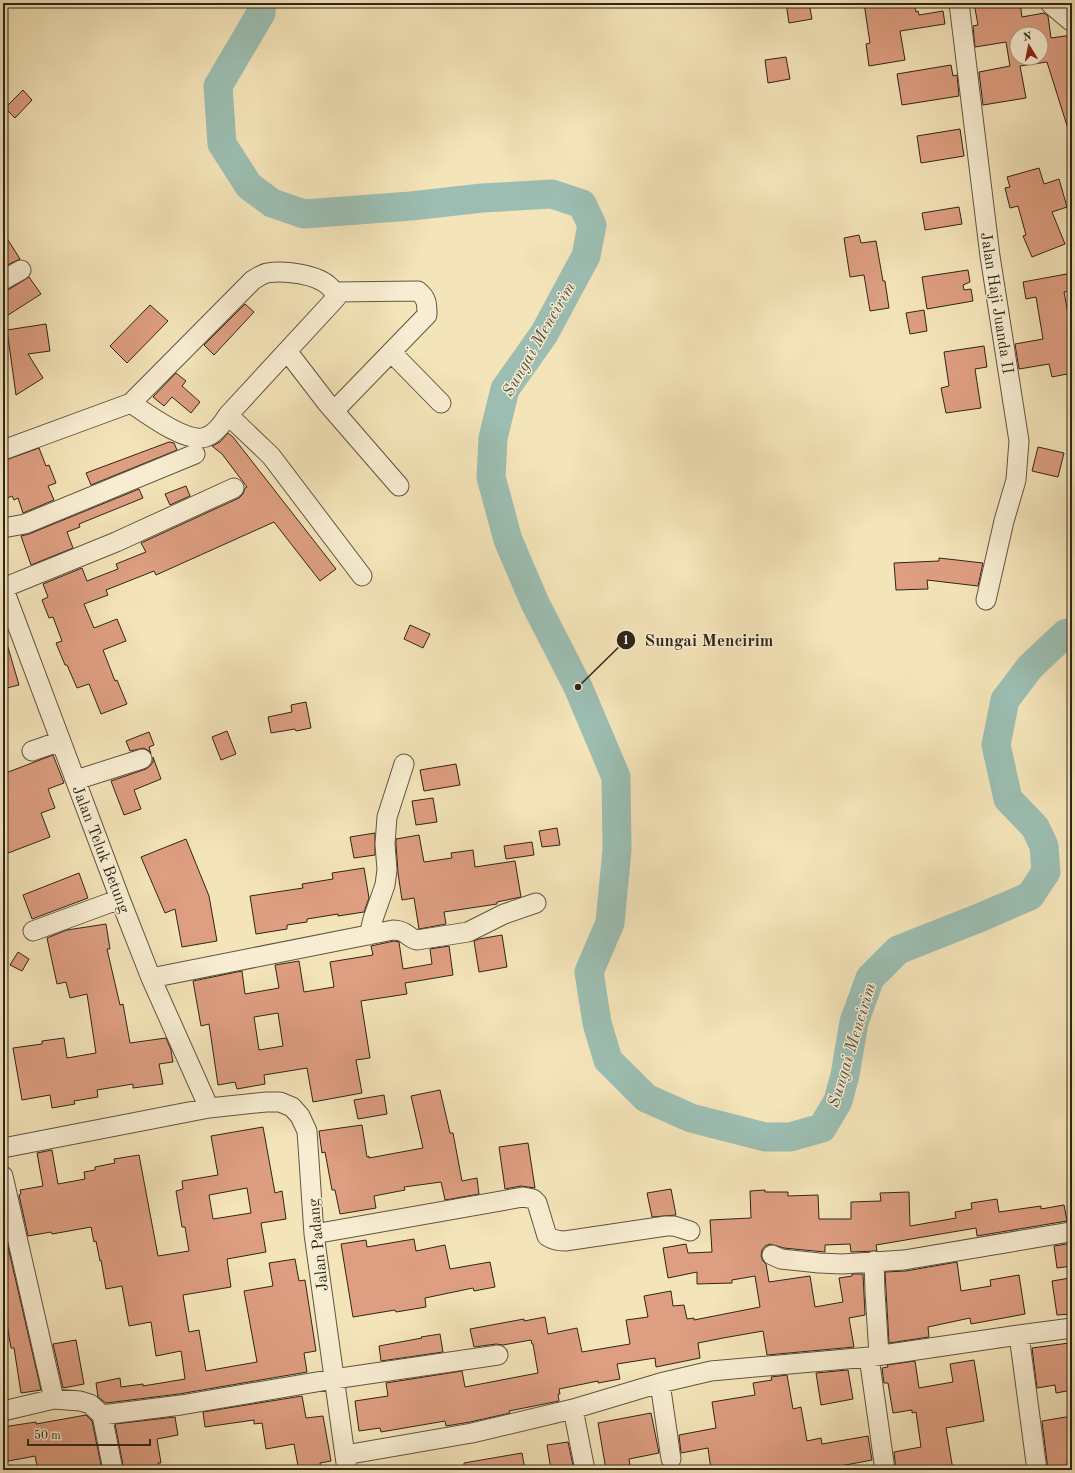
<svg xmlns="http://www.w3.org/2000/svg" width="1075" height="1473" font-family="'Old Standard TT',serif">
	<style>
		.lines { fill: none; stroke-linecap: round; stroke-linejoin: round }
		.river { stroke: #9cbeb2; stroke-width: 29 }
		.building { fill: #de9e81; stroke: #2f2518; fill-rule: evenodd }
		.minor-casing { stroke: #605540; stroke-width: 21 }
		.tertiary-casing { stroke: #605540; stroke-width: 24 }
		.minor { stroke: #f8edd2; stroke-width: 19 }
		.tertiary { stroke: #f8edd2; stroke-width: 22 }
		.labels { text-anchor: middle; stroke-width: 3; stroke-linejoin: round; paint-order: stroke }
		.street-label { font-size: 16px; fill: #2f2518; stroke: #f8edd2 }
		.water-label { font-size: 17px; font-style: italic; fill: #505346; stroke: #f8edd2 }
		.leader { fill: none; stroke: #2f2518; stroke-width: 1.5 }
		.callout-dot { fill: #2f2518; stroke: #f8edd2; stroke-width: 1.5 }
		.mark-label { font-size: 12px; text-anchor: middle; font-weight: bold; fill: #fff }
		.callout-label { font-size: 17px; text-anchor: middle; font-weight: bold; fill: #2f2518; stroke: #f8edd2; stroke-width: 3; stroke-linejoin: round; paint-order: stroke }
	</style>
	<rect width="100%" height="100%" fill="#f4e4b9"/>
	<filter id="stains"><feTurbulence type="fractalNoise" baseFrequency=".005" numOctaves="4"/><feColorMatrix values="0 0 0 0 .2 0 0 0 0 .09 0 0 0 0 .02 0 0 0 .5 -.17"/></filter>
	<radialGradient id="worn" r=".72"><stop offset=".6" stop-color="#630" stop-opacity="0"/><stop offset="1" stop-color="#630" stop-opacity=".3"/></radialGradient>
	<g class="lines">
		<!-- river -->
		<path class="river" d="M262,3L261,13L218,86L222,144L249,186L272,203L304,214L411,206L482,198L552,194L582,204L592,225L586,256L544,334L505,389L493,438L491,477L508,540L535,603L578,687L616,777L617,850L610,923L589,972L597,1023L608,1060L646,1098L691,1118L765,1137H790L822,1128L838,1101L845,1075L854,1022L870,978L898,950L979,918L1030,896L1046,872L1044,846L1035,827L1008,799L996,745L1005,700L1030,667L1065,634L1072,632"/>
	</g>
	<!-- building -->
	<path class="building" d="M786,3H809L812,19L789,23Z
		M864,3H914L916,12L918,11L919,15L943,11L945,24L900,31L905,60L869,66L866,44L870,43Z
		M974,3H1020L1022,17L1044,13L1048,16L1051,38L1072,35V131L1069,132L1047,62L1020,66L1026,98L983,105L979,72L1010,66L1006,42L975,47L973,26L978,25ZM1017,34H1041V58H1017Z
		M786,57L790,79L768,83L765,60Z
		M951,65L953,76L957,75L959,96L902,105L897,74Z
		M23,90L32,100L15,118L5,108Z
		M960,129L964,156L921,163L917,136Z
		M1039,168L1044,184L1059,179L1067,207L1052,212L1065,244L1032,257L1023,236L1026,235L1018,206L1010,208L1005,188L1010,187L1007,177Z
		M959,207L962,224L925,230L922,213Z
		M3,232L20,259L3,267Z
		M859,235L861,243L876,241L883,281H885L889,308L870,311L864,275L850,277L844,238Z
		M968,270L970,282L963,285L964,290L971,289L973,301L927,309L922,277Z
		M1072,273V291L1064,292L1072,335V373L1052,377L1049,364L1019,369L1015,344L1043,339L1036,297L1026,299L1023,282Z
		M29,277L41,294L5,317V314L3,315V291L8,290Z
		M245,304L254,312L214,355L204,345Z
		M150,305L168,321L127,363L110,346Z
		M924,310L927,331L910,334L906,313Z
		M46,324L50,351L28,354L43,378L16,395L7,330Z
		M984,346L987,367L975,369L981,408L946,413L941,388L949,386L944,352Z
		M176,373L186,381L182,386L200,402L191,413L172,397L164,406L153,397Z
		M228,433L233,437L336,569L320,581L274,522L156,575L154,571L106,590L108,595L84,604L94,628L117,619L126,641L103,650L115,681L117,680L127,704L101,714L89,684L77,688L67,665H65L56,643L62,641L53,617L49,618L42,600L48,597L43,584L82,568L87,581L118,569L116,564L146,552L141,543L239,498L243,494L245,488L247,487L222,454L212,446L220,442Z
		M169,442L174,443L177,450L91,485L86,473Z
		M1038,447L1064,453L1058,477L1032,471Z
		M39,448L46,466L49,465L56,483L48,486L54,500L23,513L18,498L14,500L12,496L3,500V461Z
		M186,486L190,496L170,505L165,494Z
		M139,489L143,498L79,524L80,527L67,532L73,548L31,565L21,536L29,534Z
		M939,558L983,563L978,586L927,580L928,589L896,590L894,563L939,561Z
		M410,625L430,634L423,648L404,639Z
		M3,644H7L19,685L3,689Z
		M306,702L311,728L296,731L295,729L271,733L268,717L292,712L291,705Z
		M227,731L236,754L221,760L212,737Z
		M149,732L154,745L149,747L151,754L149,751L144,748L130,751L126,741Z
		M53,755L64,783L48,789L55,808L41,813L50,837L3,855V774Z
		M153,757L161,779L134,790L141,809L124,815L111,781L146,769L150,766L153,762Z
		M456,764L460,785L424,791L420,770Z
		M433,798L437,822L416,825L412,801Z
		M557,828L560,845L542,847L539,831Z
		M375,833V855L354,858L350,837Z
		M419,835L424,862L452,858L451,853L473,850L475,867L515,861L521,897L497,902V904L444,912L446,924L419,929L414,898L402,900L398,873L396,844V839Z
		M186,839L209,896L217,941L182,947L175,909L165,913L141,857Z
		M532,842L534,855L506,859L504,846Z
		M364,868L369,898L364,912L338,916V914L307,919V922L287,925V929L256,934L250,896L303,888L302,884L333,879L332,873Z
		M79,873L88,898L32,919L23,895Z
		M106,924L110,949H107L120,1005L123,1004L130,1043L166,1038L171,1050L173,1062L159,1064L163,1084L133,1088V1084L97,1090L98,1097L74,1101L75,1104L52,1108L50,1095L22,1100L13,1048L42,1044V1041L64,1038L67,1058L96,1053L87,994L70,998L66,982L57,984L47,938L67,930Z
		M502,935L507,967L479,972L474,941L479,939Z
		M394,941L399,942L403,969L432,964L430,949L449,946L453,975L405,983L407,994L361,1001L370,1058L356,1060L362,1093L313,1102L307,1068L264,1075L265,1084L237,1089L235,1082L218,1085L209,1024L201,1026L193,981L242,971L245,994L279,988L275,965L299,961L304,992L334,987L330,962L373,955L371,946ZM278,1013L283,1046L259,1050L254,1017Z
		M18,952L29,959L22,971L10,965Z
		M440,1090L450,1133H453L462,1181L477,1178L479,1194L445,1200L441,1182L404,1187L405,1190L374,1196L376,1208L340,1214L335,1190H332L325,1152L322,1153L319,1131L362,1125L367,1157L369,1156V1158L423,1148L411,1096Z
		M384,1095L387,1114L358,1119L354,1100Z
		M263,1127L275,1193L282,1191L286,1219L261,1223L266,1252L227,1259L231,1287L183,1295L189,1332L199,1330L206,1371L257,1362L244,1291L273,1286L269,1263L295,1259L299,1281L305,1280L316,1351L304,1353L307,1372L179,1394L106,1403L98,1397L96,1383L120,1378L121,1387L143,1384V1386L185,1379L181,1351L156,1356L151,1322L129,1326L122,1286L106,1289L101,1260L100,1261L96,1241L94,1242L91,1227L52,1234L51,1232L28,1236L19,1195L21,1194L20,1190L43,1186L37,1153L52,1150L58,1184L85,1179L84,1172L95,1170V1167L115,1163L114,1159L139,1155L158,1256L189,1251L185,1227H182L176,1191L183,1189L182,1181L218,1175L211,1136ZM247,1188L251,1213L213,1219L209,1195Z
		M528,1143L535,1188L521,1186L505,1189L499,1147Z
		M671,1189L676,1215L652,1217L647,1193Z
		M765,1190V1192H788V1196L818,1195L819,1219H851V1202L881,1201L880,1193L909,1192L910,1226L956,1218L955,1212L972,1209L971,1203L997,1199L999,1212L1041,1206V1209L1064,1205L1067,1221L977,1236L976,1228L876,1245L877,1251L851,1252L850,1244L825,1245V1252L784,1248L770,1244L765,1246L762,1250L761,1256L763,1261L766,1264L769,1282L810,1276L815,1307L843,1302L839,1278L852,1276V1274H863L865,1315L849,1318L854,1347L767,1355L763,1331L723,1338L698,1343L700,1358L656,1367L655,1358L617,1364L620,1379L598,1383V1381L559,1389L560,1394H558L559,1401L509,1411L510,1413L470,1422L446,1426L445,1421L381,1432L380,1428L359,1431L355,1401L388,1396L386,1383L462,1371L465,1387L538,1373L533,1344H532L531,1340L503,1345L496,1344L474,1347L470,1329L524,1319V1321L545,1317L548,1334L577,1328L582,1352L630,1344L626,1320L648,1317L644,1296L671,1291L673,1306L684,1305L687,1319L694,1318V1320L760,1307L755,1276L732,1280V1283L697,1284V1272L668,1278L663,1248L686,1244L688,1253L712,1252L710,1220L751,1218L750,1191Z
		M3,1225L41,1390L21,1393L14,1348H11L3,1301Z
		M414,1239L416,1251L445,1245L450,1269L490,1262L495,1287L474,1291L473,1288L425,1298L426,1307L396,1312L395,1310L353,1317L341,1244L366,1240L367,1247Z
		M1072,1243V1266L1057,1268L1054,1246Z
		M957,1262L961,1291L991,1286L990,1280L1019,1275L1025,1314L971,1324L970,1318L928,1327L929,1337L889,1343L885,1272L906,1271Z
		M1070,1278L1072,1294V1314L1057,1315L1052,1281Z
		M440,1334L443,1352L381,1361L379,1346L422,1338L421,1337Z
		M76,1340L84,1384L63,1388L53,1344Z
		M1069,1343L1072,1362V1390L1056,1393L1055,1385L1037,1388L1032,1348Z
		M974,1360L984,1421L946,1428L953,1470H896L894,1452L921,1447L916,1412L912,1413V1410L893,1413L888,1383H884L882,1368L888,1367L887,1365L915,1361L919,1388L953,1382L950,1364Z
		M848,1370L853,1399L821,1405L816,1373Z
		M787,1375L793,1409L801,1407L807,1441L821,1438L822,1444L868,1436L872,1460L830,1468V1470H711L708,1448L681,1453L679,1435L716,1428L712,1402L755,1395L753,1383L772,1380L771,1377Z
		M302,1396L306,1418L323,1416L331,1461L320,1463L321,1470H304V1466H298L294,1444L266,1449L262,1423L254,1424V1420L205,1427L203,1412Z
		M651,1413L659,1453L629,1459L630,1465L606,1470L598,1423Z
		M86,1415L92,1421L102,1470H38L35,1456L3,1462V1427L36,1422V1424Z
		M1072,1416V1460L1067,1461L1068,1470H1048L1042,1421Z
		M175,1417L178,1435L157,1439L161,1463H158L160,1470H124L115,1424Z
		M568,1442L574,1470H551L547,1445Z
		M522,1453L525,1470H464V1463Z"/>
	<g class="lines">
		<!-- minor casing -->
		<g class="minor-casing">
			<path id="minor" d="M959,3L990,256L1019,441L1016,480L1004,521L986,600
				M3,280L21,270
				M287,351L327,403L399,486
				M391,352L441,403
				M131,403C147,414 187,444 206,437C215,434 223,423 228,415L271,456L362,576
				M334,411L427,315C427,304 427,298 418,291L334,292
				M3,450L131,403L253,280C257,278 262,274 267,273C283,270 318,274 330,287C333,290 335,294 336,298L228,415
				M3,528L25,524L195,454
				M3,587L120,899L151,978L209,1108
				M3,588L116,542L234,488
				M32,751L61,741
				M76,780L142,759
				M33,931L120,899
				M369,935L373,919L385,885L387,870L385,844L387,817L404,764
				M151,978L393,930C407,930 407,938 417,940L468,932L504,914L536,903
				M3,1148L209,1108L266,1102H280L292,1107L300,1116L307,1131L314,1234L347,1470
				M3,1176L54,1399
				M314,1234L523,1197L533,1199L537,1203L547,1236C553,1240 558,1241 565,1241L666,1226H674L690,1231
				M772,1255L781,1259L819,1263L842,1264L904,1260L1070,1232
				M874,1261L875,1292L879,1355
				M1019,1335L1037,1470
				M869,1357L885,1470
				M660,1383L671,1459
				M573,1409L585,1470
				M3,1411L54,1399L80,1401L90,1404L102,1415L181,1405L334,1379L498,1355
				M102,1415L113,1470
				M345,1455L472,1433L573,1409L660,1383L711,1371L869,1357L1019,1335L1072,1328"/>
		</g>
		<!-- tertiary casing -->
		<g class="tertiary-casing">
			<path id="tertiary" d="M1052,3L1072,20"/>
		</g>
		<!-- minor -->
		<use href="#minor" class="minor"/>
		<!-- tertiary -->
		<use href="#tertiary" class="tertiary"/>
	</g>
	<g class="labels">
		<!-- street labels -->
		<g class="street-label">
			<text transform="translate(998 303) rotate(81)" y="6">Jalan Haji Juanda II</text>
			<text transform="translate(102 849) rotate(69)" y="6">Jalan Teluk Betung</text>
			<text transform="translate(317 1245) rotate(-96)" y="6">Jalan Padang</text>
		</g>
		<!-- water labels -->
		<g class="water-label">
			<text transform="translate(538 339) rotate(-60)" y="6">Sungai Mencirim</text>
			<text transform="translate(851 1045) rotate(-73)" y="6">Sungai Mencirim</text>
		</g>
	</g>
	<!-- callouts -->
	<path class="leader" d="M578 687L626 640"/>
	<g class="callout-dot">
		<circle cx="578" cy="687" r="4"/>
		<circle cx="626" cy="640" r="10"/>
	</g>
	<g class="mark-label">
		<text x="626" y="644">1</text>
	</g>
	<g class="callout-label">
		<text x="709" y="646">Sungai Mencirim</text>
	</g>
	<!-- margin -->
	<rect width="1075" height="1473" fill="none" stroke="#f4e4b9" stroke-width="16"/>
	<rect x="4" y="4" width="1067" height="1465" fill="none" stroke="#2f2518" stroke-width="2"/>
	<rect x="8" y="8" width="1059" height="1457" fill="none" stroke="#2f2518"/>
	<!-- north arrow -->
	<g transform="translate(1029 46) rotate(350)"><circle r="19" fill="#f8edd2" stroke="#a89d88"/>
	<path d="M0-3L7 15L0 10L-7 15Z" fill="#8f2418"/>
	<text y="-6" font-size="11" font-weight="bold" text-anchor="middle" fill="#2f2518">N</text>
	</g>
	<!-- scale -->
	<path d="M28 1439v6h122v-6" fill="none" stroke="#2f2518" stroke-width="2"/>
	<text x="34" y="1439" font-size="12" fill="#2f2518" stroke="#f8edd2" stroke-width="3" paint-order="stroke">50 m</text>
	<rect width="100%" height="100%" filter="url(#stains)"/>
	<rect width="100%" height="100%" fill="url(#worn)"/>
</svg>
